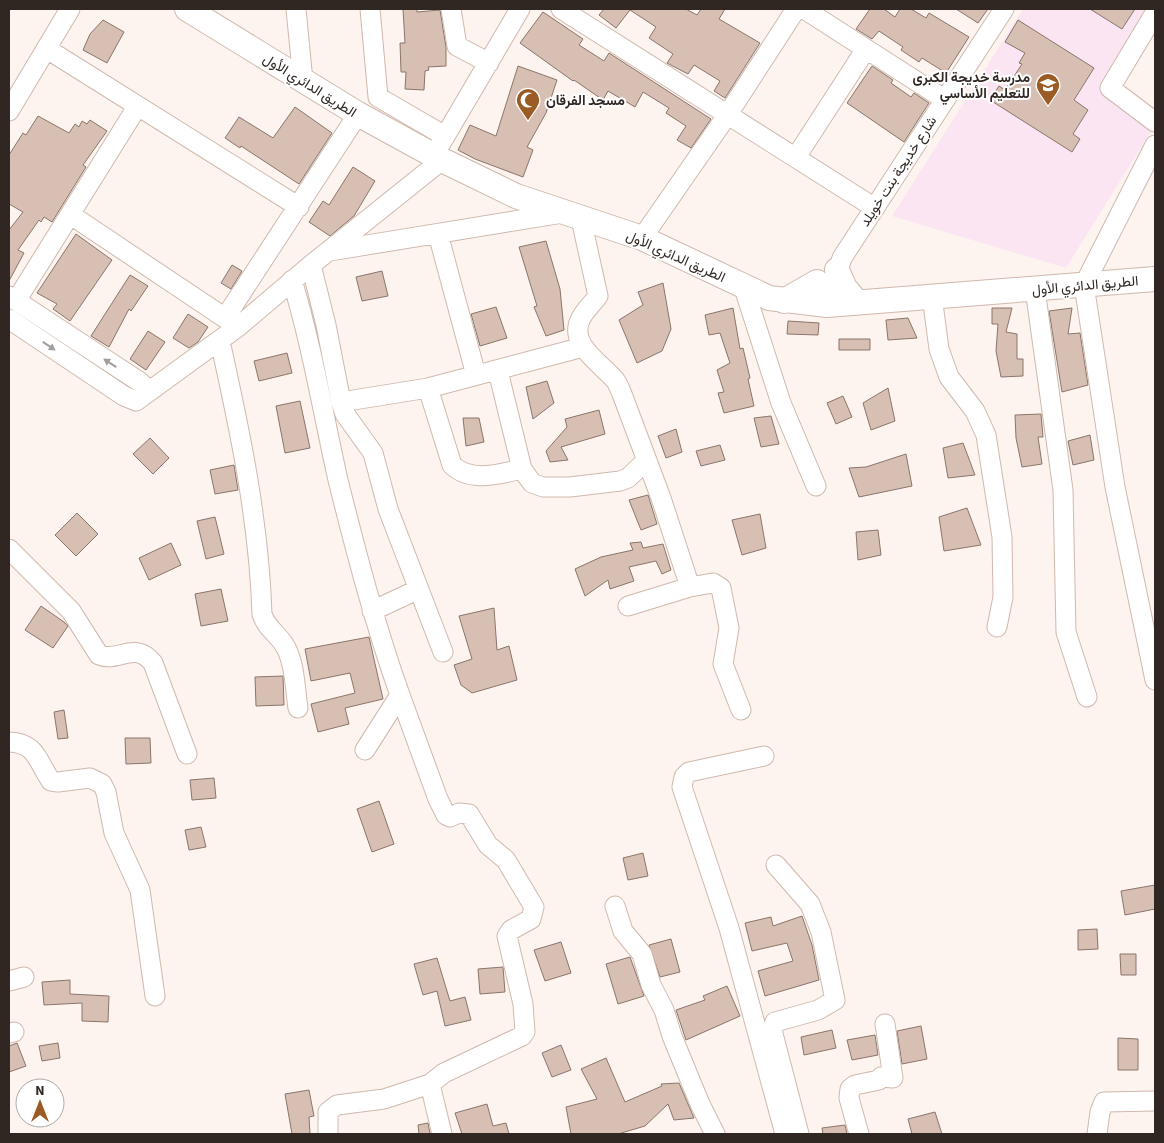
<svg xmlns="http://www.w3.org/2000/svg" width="1164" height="1143" font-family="'Source Sans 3',Vazirmatn,sans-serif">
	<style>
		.education { fill: #fbe5f3 }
		.building { fill: #d7bfb4; stroke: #8a756a }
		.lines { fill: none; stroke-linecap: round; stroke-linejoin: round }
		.minor-casing { stroke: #cfb8ac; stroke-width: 21 }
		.major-casing { stroke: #cfb8ac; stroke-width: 26 }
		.minor { stroke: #fff; stroke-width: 19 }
		.major { stroke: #fff; stroke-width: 24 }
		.oneway { fill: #a29e9c }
		.labels { text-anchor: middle; stroke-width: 4; stroke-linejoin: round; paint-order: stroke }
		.poi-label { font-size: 14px; font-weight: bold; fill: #302723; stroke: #fff; text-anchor: end }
		.street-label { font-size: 14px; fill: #302723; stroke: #fff }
	</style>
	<rect width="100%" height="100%" fill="#fef4ef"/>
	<!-- education -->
	<path class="education" d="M1023,9H1152L1105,89L1155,125L1066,268L892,216Z"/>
	<!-- building -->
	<path class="building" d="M403,9H417V12L440,10L446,47V66L428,67L429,70L425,71L424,90L405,89L406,72H401L400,43H405Z
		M604,9H686L697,15L701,9H725L719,19L760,43L725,98L714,91L720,81L694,65L688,74L667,63L673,54L649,38L656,27L630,10L616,28L599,15Z
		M870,9H884L895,17L900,9H911L926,18L929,13L969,37L946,73L922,58L919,62L901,50L903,47L879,31L872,39L856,29Z
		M956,9H988L978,23Z
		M1090,9H1135L1122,29Z
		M543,12L583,39L579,45L604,61L609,53L711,119L691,148L677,140L686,126L666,113L669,108L643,92L635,107L608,91L603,100L574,80L573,81L520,43Z
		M103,20L124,32L107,63L83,50L90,34Z
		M1018,20L1094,68L1074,100L1088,110L1073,134L1080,139L1072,152L990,100L999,86L1005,90L1022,64L1019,63L1025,53L1005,42Z
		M518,66L557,80L546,113L527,147L533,150L523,177L475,159L458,150L470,125L496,136Z
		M872,66L893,80L891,83L911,97L914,93L929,103L904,142L847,103Z
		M295,107L332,133L299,184L241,146L240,148L225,138L239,117L273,138Z
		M38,116L69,133L75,124L79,127L82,121L87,124L90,120L107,131L83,165L86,167L52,222L44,217L41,222L39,220L18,250L24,253L9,281V230L23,212L9,204V155L23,133L26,135Z
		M353,167L375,181L354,216L330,236L309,222L323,201L329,205Z
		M76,234L112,260L70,321L53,309L57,304L37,293Z
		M546,241L560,289L564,330L546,336L534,307L537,306L519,247Z
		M232,265L242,271L231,289L221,283Z
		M382,271L388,296L362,301L356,277Z
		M130,275L148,286L131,311L129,309L109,347L91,336Z
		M663,283L671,329L662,351L637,363L619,320L643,305L638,292Z
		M496,307L507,338L480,346L471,314Z
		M733,308L740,349L743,348L750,378L748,379L754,406L724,413L718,393L724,392L717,370L730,363L720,333L709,335L705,315Z
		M992,308H1012L1006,332L1017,334V359H1023V376L1001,377L996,351L998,324H992Z
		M1072,308L1068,334L1080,333L1088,385L1062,392L1049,311Z
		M188,314L208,327L198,342L189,348L173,338Z
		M908,318L917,338L888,340L886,320Z
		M788,321L819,323L818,335L787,334Z
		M148,331L165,342L146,370L130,359Z
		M839,339H870V350H839Z
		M287,353L292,373L259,381L254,361Z
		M547,381L554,403L533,419L526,387Z
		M888,388L895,421L871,430L863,403Z
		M843,396L852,417L836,424L827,403Z
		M300,401L310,448L285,453L276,406Z
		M599,410L605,434L561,447L568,460L550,462L546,451L567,427L565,419Z
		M1041,414L1043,437H1038L1042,464L1022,467L1016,438L1015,415Z
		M771,416L779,444L761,447L754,418Z
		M463,418H479L484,442L466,446Z
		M676,429L682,452L666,458L658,436Z
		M1090,435L1094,460L1073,465L1068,441Z
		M150,438L169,458L153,474L133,454Z
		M963,443L975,475L948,478L943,448Z
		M720,445L725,460L701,466L696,451Z
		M906,454L912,486L859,497L849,468L866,467Z
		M234,465L238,490L215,494L210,470Z
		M648,495L657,524L641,530L629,500Z
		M967,508L981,545L944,551L939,517Z
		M77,513L98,534L76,556L55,535Z
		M760,514L766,548L742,555L732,520Z
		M215,517L224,554L206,559L197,521Z
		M878,530L881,555L858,560L856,532Z
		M641,542L643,548L663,544L671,570L662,574L656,561L629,567L634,581L610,589L608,580L585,596L575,569L601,557L633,550L630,543Z
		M171,543L181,565L149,580L139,558Z
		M221,589L228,621L201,626L195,594Z
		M41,606L64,622L68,626L53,648L25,630Z
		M494,608L497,650L509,646L517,680L472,693L461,685L454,665L472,659L459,616Z
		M369,637L383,699L345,708L349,724L318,732L311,704L355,693L350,673L311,681L305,649Z
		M283,676L284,705L256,706L255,677Z
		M64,710L68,738L58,739L54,712Z
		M125,738H150L151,763L126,764Z
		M214,778L216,798L192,800L190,780Z
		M379,801L394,844L372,852L357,809Z
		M201,827L206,847L189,850L185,830Z
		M643,853L648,876L628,880L623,858Z
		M1155,885V909L1125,915L1121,891Z
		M802,916L812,945L819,980L765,996L758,971L793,961L787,943L752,951L745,923L771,917L773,926Z
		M1097,929L1098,949L1078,950V930Z
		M671,939L680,972L660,977L649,945Z
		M561,942L571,973L545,981L534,950Z
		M1120,954H1136V975H1121Z
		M630,957L644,996L618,1004L606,964Z
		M437,958L450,1001L465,997L471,1020L445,1026L437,991L423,995L414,964Z
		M503,967L505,992L480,994L478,969Z
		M70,980V994L109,996L108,1022L82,1021V1003L44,1005L42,982Z
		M727,986L740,1016L686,1040L676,1010L705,1000L703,996Z
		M921,1026L927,1059L902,1064L897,1031Z
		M832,1030L836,1048L804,1055L801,1037Z
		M875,1035L878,1055L852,1060L847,1040Z
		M1118,1038L1138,1039V1070H1118Z
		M17,1043L26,1066L9,1072V1046Z
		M58,1043L60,1058L42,1061L39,1046Z
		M561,1045L571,1070L552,1077L542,1053Z
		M606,1058L625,1102L662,1086L661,1084L679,1083L694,1118L674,1120L668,1104L645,1126L618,1134H571L566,1107L597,1099L581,1069Z
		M309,1090L314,1116L309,1117L310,1134H292L285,1094Z
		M487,1104L493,1126L506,1123L509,1134H462L455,1113Z
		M935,1112L942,1134H912L908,1119Z
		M428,1123L430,1134H419L418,1125Z
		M845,1125L847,1134H823L822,1128Z"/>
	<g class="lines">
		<!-- minor casing -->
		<g class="minor-casing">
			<path id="minor" d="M296,9L303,81
				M370,9L378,97L445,136
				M451,9L457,46L489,63
				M561,9L875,208
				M804,9L944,99
				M1155,13L1110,88L1155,122
				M47,49L299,207
				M9,111L70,9
				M1155,145L1084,285L1115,487L1155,680
				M434,155L520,9
				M796,157L866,49
				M71,215L225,318L358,114
				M581,219L598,296C593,303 585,310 581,318C567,344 601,363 615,380C618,384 620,389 622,394L661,498L690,587L628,606
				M438,234L476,375
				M642,238L728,114L796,9
				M330,251L563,213
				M311,265L326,325L341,402L345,414L373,453L388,509L443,652
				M292,280C312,346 323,413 338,480C356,552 375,625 400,695L365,750
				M743,285L781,403L816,486
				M1035,289L1063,490L1066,632L1087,697
				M9,296L140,382L149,391
				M932,296L939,349L949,377L975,411L986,435L1002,537L1003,597L997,627
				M16,301L137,107
				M827,305L842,258L1004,9
				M9,319L124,396L136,401L239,326L311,265L442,160
				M220,341C240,431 259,521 262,614C266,628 278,634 285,646C295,663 295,689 298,708
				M498,371L522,469L532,483L543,487H570L620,481L628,478L647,460
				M428,388L452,465C471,483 499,474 522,469
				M341,402L428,388L583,347
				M9,549L71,611L99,655C119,663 134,640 153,663L187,754
				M690,587L713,583L721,588L729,628L723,664L741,710
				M372,611L419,589
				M400,695L438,799L446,815L450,817L459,813L469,814L488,845L506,860L534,907L531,919L511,930L507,936L523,1004L525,1032L522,1036L444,1073L430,1084L442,1134
				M9,742C37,743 37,761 51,781L58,782L90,778L102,784L106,792L114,833L140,890L155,996
				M764,756L689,772L684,777L682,787L729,928L785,1134
				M776,865L810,904L821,932L835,1000L818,1010L775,1022L772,1030L799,1134
				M615,906L623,931L642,954L651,985L664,1010L672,1036L700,1104L715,1134
				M9,981L24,977
				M9,1033L14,1032
				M328,1134V1112L337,1105L384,1099L430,1084
				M859,1134L849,1098L850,1089L855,1085L879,1080L881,1077L893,1078L885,1024
				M1097,1134L1100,1112L1104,1102L1155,1101"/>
		</g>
		<!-- major casing -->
		<g class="major-casing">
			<path id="major" d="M187,9L358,114L442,160L516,196L642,238L769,298L827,305L1155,279
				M837,270L845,288L856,301
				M784,301L817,282"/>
		</g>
		<!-- minor -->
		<use href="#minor" class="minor"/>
		<!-- major -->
		<use href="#major" class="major"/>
	</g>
	<!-- one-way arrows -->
	<defs><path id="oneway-solid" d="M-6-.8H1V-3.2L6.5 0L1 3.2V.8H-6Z" transform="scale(1.25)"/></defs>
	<g class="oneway">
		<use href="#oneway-solid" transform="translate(49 346) rotate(34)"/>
		<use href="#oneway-solid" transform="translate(110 363) rotate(-147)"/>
	</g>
	<!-- icons -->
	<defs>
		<g id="school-pin" transform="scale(1.25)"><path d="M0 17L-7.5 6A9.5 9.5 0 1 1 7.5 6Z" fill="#9b5b25" stroke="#fff"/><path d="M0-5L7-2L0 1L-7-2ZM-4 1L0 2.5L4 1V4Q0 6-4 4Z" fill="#fff"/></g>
		<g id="mosque-pin" transform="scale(1.25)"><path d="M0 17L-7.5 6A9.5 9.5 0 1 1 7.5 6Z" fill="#9b5b25" stroke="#fff"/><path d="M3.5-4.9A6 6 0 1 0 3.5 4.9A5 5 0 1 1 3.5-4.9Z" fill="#fff"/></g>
	</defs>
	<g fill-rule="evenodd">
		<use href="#school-pin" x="1048" y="85"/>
		<use href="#mosque-pin" x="528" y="100"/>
	</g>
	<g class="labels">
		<!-- poi labels -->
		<g class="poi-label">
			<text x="1030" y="82">مدرسة خديجة الكبرى<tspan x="1030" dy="16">للتعليم الأساسي</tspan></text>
			<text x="546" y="105" text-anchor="start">مسجد الفرقان</text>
		</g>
		<!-- street labels -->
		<g class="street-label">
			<text transform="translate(310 85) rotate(32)" y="5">الطريق الدائري الأول</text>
			<text transform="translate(898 171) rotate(-57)" y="5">شارع خديجة بنت خويلد</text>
			<text transform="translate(676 256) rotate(24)" y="5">الطريق الدائري الأول</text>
			<text transform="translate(1085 285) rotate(-5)" y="5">الطريق الدائري الأول</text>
		</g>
	</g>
	<!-- border -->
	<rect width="1164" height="1143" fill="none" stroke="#302723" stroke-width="20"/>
	<!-- north arrow -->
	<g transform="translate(40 1103)"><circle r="24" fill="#ffffff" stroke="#aca9a7"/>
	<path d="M0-4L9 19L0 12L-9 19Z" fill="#9b5b25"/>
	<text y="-8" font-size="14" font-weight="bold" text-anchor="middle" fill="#302723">N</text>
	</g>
</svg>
